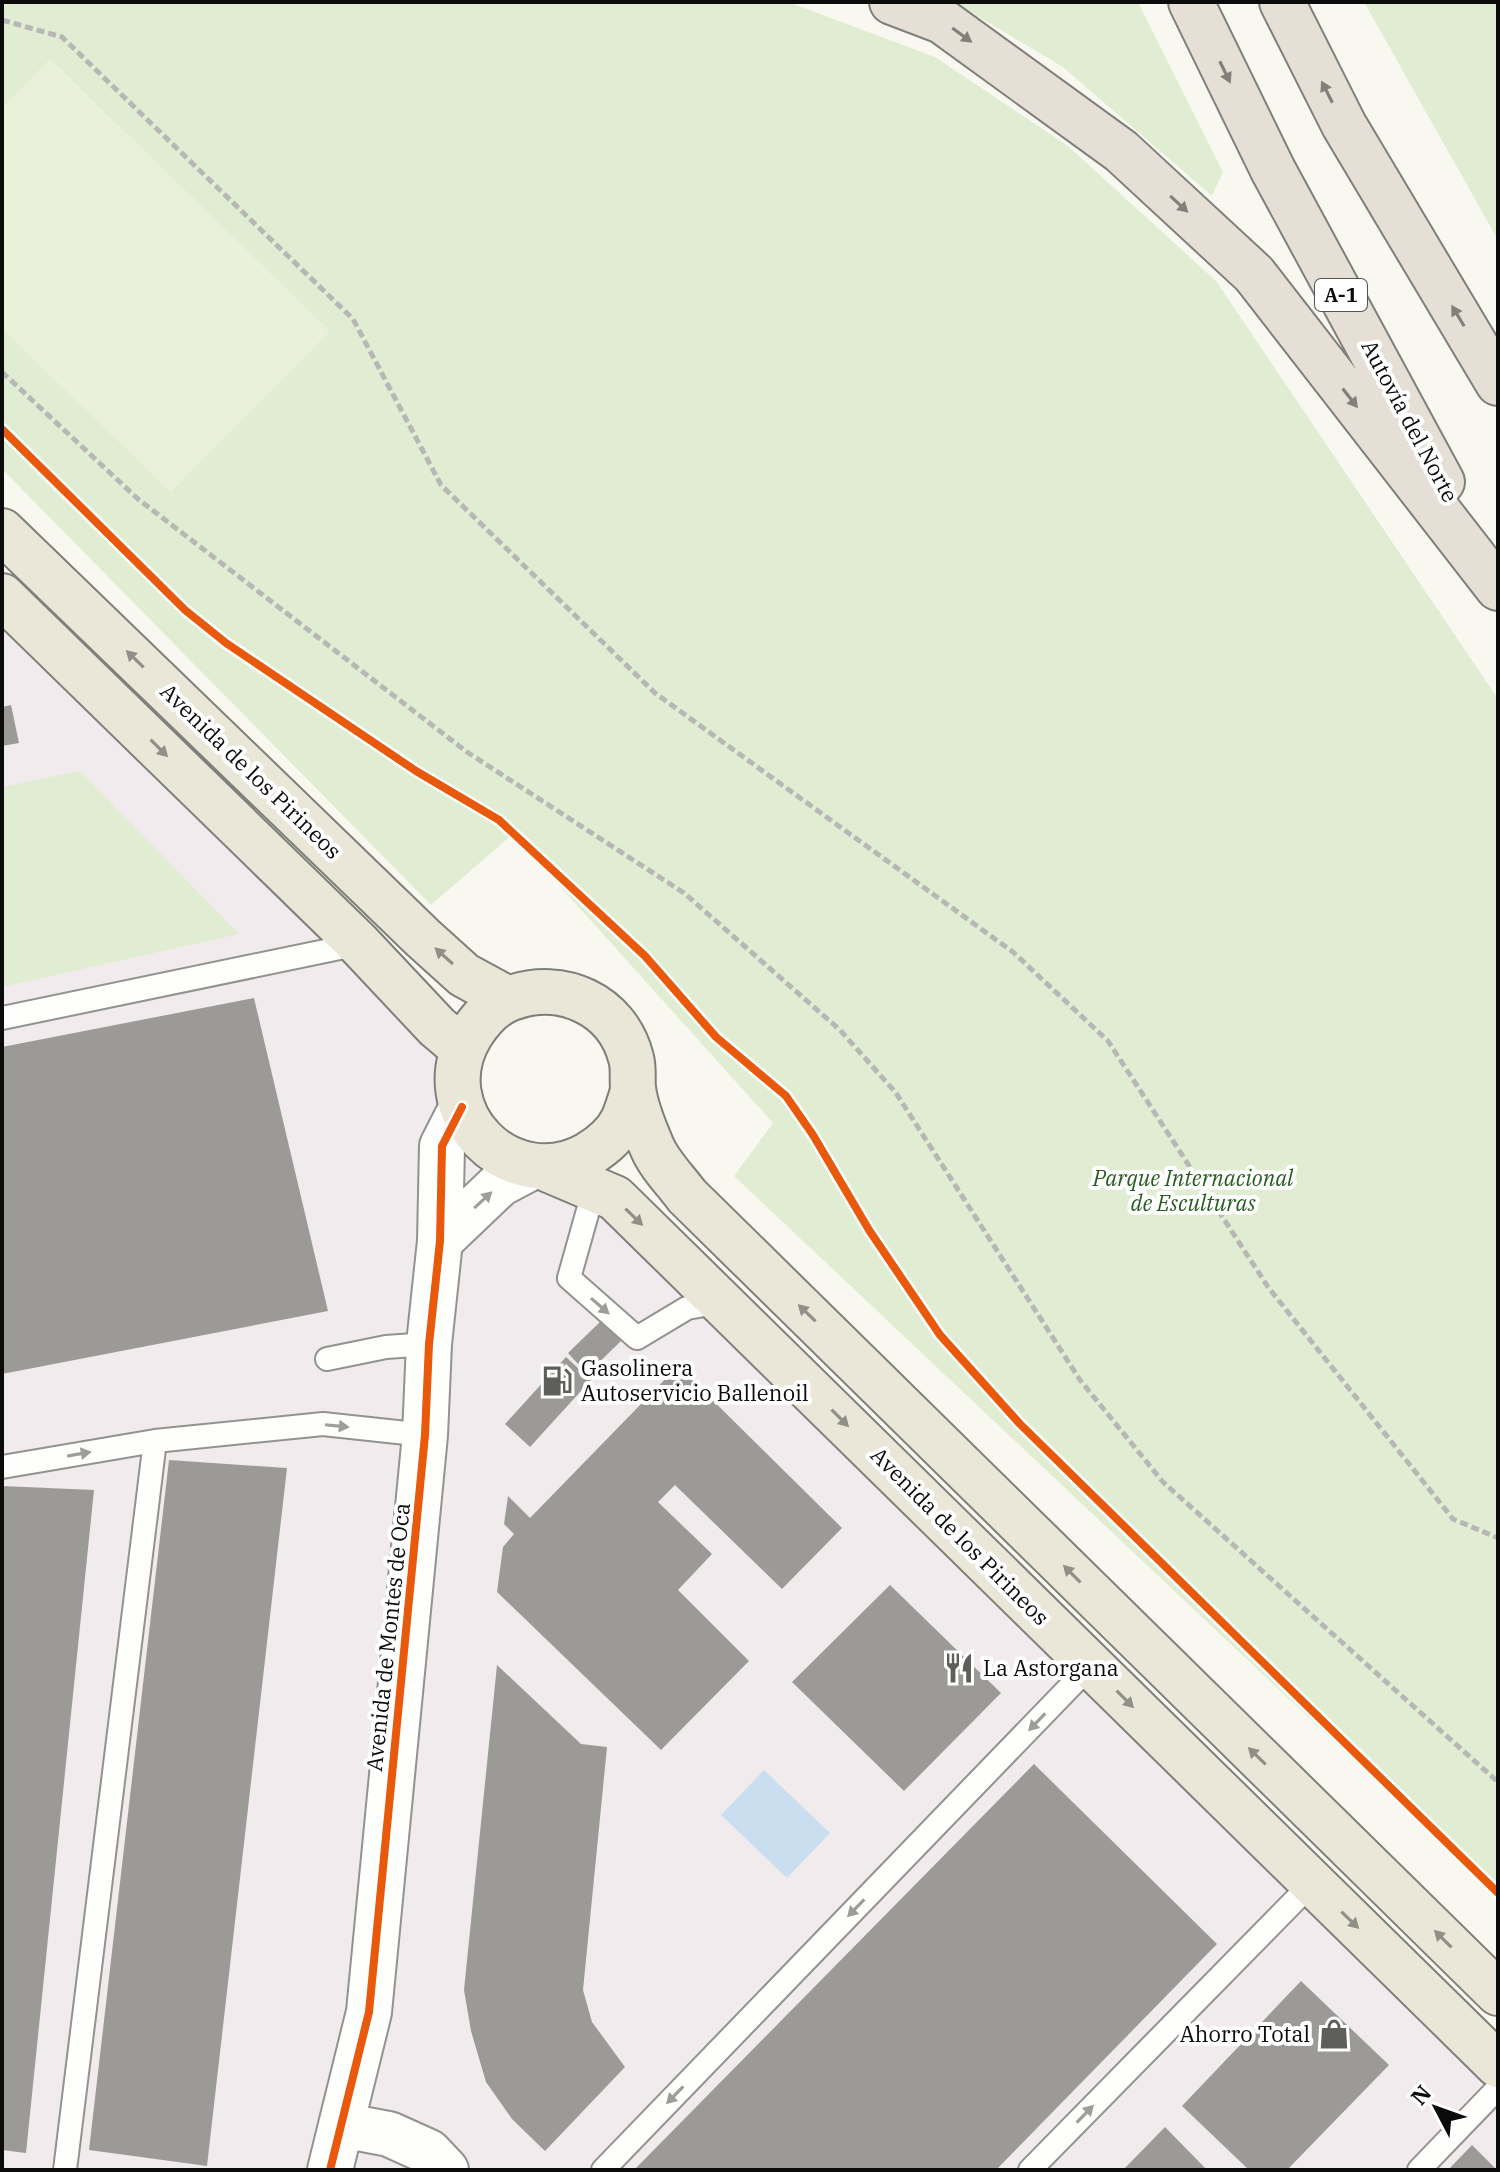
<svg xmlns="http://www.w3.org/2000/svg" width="1500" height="2172" font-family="'IBM Plex Serif',serif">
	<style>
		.industrial { fill: #f1ebed }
		.green { fill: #e0edd2 }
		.pitch { fill: #eaf1db }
		.water { fill: #c9dff0 }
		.building { fill: #9c9a96 }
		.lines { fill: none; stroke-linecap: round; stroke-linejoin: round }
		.service-casing { stroke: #92928e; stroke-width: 26 }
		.minor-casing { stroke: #92928e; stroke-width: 48 }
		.primary-casing { stroke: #7f7f7b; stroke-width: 48 }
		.motorway-casing { stroke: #7f7f7b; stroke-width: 48 }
		.path { stroke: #b7b7b5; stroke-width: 5; stroke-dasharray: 8 4; stroke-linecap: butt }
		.service { stroke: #fefefd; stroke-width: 22 }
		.minor { stroke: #fefefd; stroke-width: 44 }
		.primary { stroke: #eae7d9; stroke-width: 44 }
		.motorway { stroke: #e6dfd6; stroke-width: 44 }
		.cycleway-casing { stroke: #fff; stroke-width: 13 }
		.cycleway { stroke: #e8590c; stroke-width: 8 }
		.oneway { fill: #83807b }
		.oneway2 { fill: #918f87 }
		.oneway3 { fill: #9d9d9c }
		.labels { text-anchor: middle; stroke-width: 8; stroke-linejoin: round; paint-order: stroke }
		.shield { fill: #fff; stroke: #545454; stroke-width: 2 }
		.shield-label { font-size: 20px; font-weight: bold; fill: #0b0b0b }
		.street-label { font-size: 22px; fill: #0b0b0b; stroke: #fff }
		.park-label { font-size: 22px; font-style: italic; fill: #295d22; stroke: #fff }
		.poi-label { font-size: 22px; fill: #0b0b0b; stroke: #fff; text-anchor: start }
	</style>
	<rect width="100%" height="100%" fill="#f9f8f0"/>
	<!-- industrial -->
	<path class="industrial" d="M2,596L437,1027L462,1107L615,1198L1498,2065V2170H2Z"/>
	<!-- green -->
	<path class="green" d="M2,2H788L935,57L1068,146L1216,281L1498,699V1896L734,1176L773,1123L513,834L431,905L2,469Z
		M954,2H1138L1223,172L1212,196L1063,67Z
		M1364,2H1498V240Z
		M80,771L239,934L2,987V787Z"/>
	<!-- pitch -->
	<path class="pitch" d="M50,59L330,331L171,492L2,329V108Z"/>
	<!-- water -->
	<path class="water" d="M764,1770L830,1833L787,1878L721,1815Z"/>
	<!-- building -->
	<path class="building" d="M11,705L19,743L2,746V707Z
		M254,998L328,1311L2,1374V1047Z
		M602,1320L621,1341L587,1374L568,1353Z
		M566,1357L591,1380L530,1447L505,1424Z
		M678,1366L842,1528L782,1589L675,1485L658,1502L712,1554L678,1590L749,1661L661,1750L497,1592L503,1547L514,1534L504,1524L508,1496L530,1518Z
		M169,1460L287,1468L207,2166L89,2150Z
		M2,1486L94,1490L26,2153L2,2150Z
		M890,1585L1001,1693L904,1791L792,1682Z
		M497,1665L581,1744L607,1747L583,1990L592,2022L625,2067L545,2151L512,2119L486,2082L471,2031L464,1990Z
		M1034,1764L1217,1944L996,2170H634Z
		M1301,1981L1389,2065L1287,2170H1249L1182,2106Z
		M1165,2127L1207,2170H1123Z
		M1472,2145L1497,2170H1448Z"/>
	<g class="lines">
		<!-- service casing -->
		<g class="service-casing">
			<path id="service" d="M2,1018L359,944
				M594,1189L569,1278L637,1338L687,1308L722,1302
				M327,1359L386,1347L429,1344
				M2,1467L155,1441L323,1424L425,1435
				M65,2170L155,1441
				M603,2170L1091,1665
				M1030,2170L1312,1883
				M1419,2170L1498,2088"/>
		</g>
		<!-- minor casing -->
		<g class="minor-casing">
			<path id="minor" d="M440,1241L500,1184L532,1167
				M341,2125L389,2134L429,2152L446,2170
				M330,2170L369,2012L425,1435L429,1344L440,1241L442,1146L462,1107"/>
		</g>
		<!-- primary casing -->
		<g class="primary-casing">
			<path id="primary" d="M2,531L423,938L464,975L508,999
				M2,596L359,944L437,1027L463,1049
				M633,1091C630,1101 627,1111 623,1120C616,1134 602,1146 589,1154C510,1199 424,1111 471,1034C480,1020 494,1004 511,998C562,980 617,1004 631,1058C634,1068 632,1079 633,1088C635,1105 645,1131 652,1147C659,1164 676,1181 687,1196L1498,1993
				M542,1167L615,1198L1498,2065"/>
		</g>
		<!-- motorway casing -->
		<g class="motorway-casing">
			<path id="motorway" d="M892,2L942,21L1121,151L1254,274L1498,588
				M1191,2L1273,170L1442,482
				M1282,2L1344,125L1498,383"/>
		</g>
		<!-- path -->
		<path class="path" d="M2,20L62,37L353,319L441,485L655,693L1013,952L1108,1041L1268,1287L1453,1519L1498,1538
			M2,372L138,499L467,752L684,893L840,1030L896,1093L1080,1380L1163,1482L1498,1782"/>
		<!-- service -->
		<use href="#service" class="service"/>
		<!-- minor -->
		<use href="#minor" class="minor"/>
		<!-- primary -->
		<use href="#primary" class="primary"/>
		<!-- motorway -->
		<use href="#motorway" class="motorway"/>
		<!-- cycleway casing -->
		<g class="cycleway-casing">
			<path id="cycleway" d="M2,429L185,610L226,643L416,771L499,820L645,956L716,1037L786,1096L813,1135L869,1230L940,1335L1020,1424L1498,1893
				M330,2170L369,2012L425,1435L429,1344L440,1241L442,1146L462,1107"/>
		</g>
		<!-- cycleway -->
		<use href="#cycleway" class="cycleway"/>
	</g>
	<!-- one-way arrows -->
	<defs><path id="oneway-solid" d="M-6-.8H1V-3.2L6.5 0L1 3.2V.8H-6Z" transform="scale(2)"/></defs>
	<g class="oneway">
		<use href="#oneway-solid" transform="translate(962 35) rotate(36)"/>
		<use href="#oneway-solid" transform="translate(1225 72) rotate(64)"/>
		<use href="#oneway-solid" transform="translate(1327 92) rotate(-117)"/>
		<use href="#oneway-solid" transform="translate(1179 204) rotate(43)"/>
		<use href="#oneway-solid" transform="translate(1458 316) rotate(-121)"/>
		<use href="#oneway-solid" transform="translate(1350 398) rotate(52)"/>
	</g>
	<g class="oneway2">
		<use href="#oneway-solid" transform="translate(135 659) rotate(-136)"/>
		<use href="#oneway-solid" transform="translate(159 748) rotate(45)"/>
		<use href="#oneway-solid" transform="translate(444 956) rotate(-138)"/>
		<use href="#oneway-solid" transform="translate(634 1217) rotate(44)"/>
		<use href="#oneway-solid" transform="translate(807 1313) rotate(-136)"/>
		<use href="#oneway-solid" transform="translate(840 1418) rotate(45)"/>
		<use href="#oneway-solid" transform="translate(1072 1574) rotate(-135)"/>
		<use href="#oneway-solid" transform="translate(1125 1699) rotate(45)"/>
		<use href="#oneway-solid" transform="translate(1257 1756) rotate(-136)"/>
		<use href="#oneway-solid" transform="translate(1350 1920) rotate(44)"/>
		<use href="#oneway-solid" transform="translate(1443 1939) rotate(-135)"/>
	</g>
	<g class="oneway3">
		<use href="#oneway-solid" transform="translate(483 1200) rotate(-43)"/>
		<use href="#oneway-solid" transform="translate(600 1306) rotate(41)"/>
		<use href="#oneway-solid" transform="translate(337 1426) rotate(6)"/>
		<use href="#oneway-solid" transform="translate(79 1454) rotate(-10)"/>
		<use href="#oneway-solid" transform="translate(1037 1722) rotate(134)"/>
		<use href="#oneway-solid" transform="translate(856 1908) rotate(134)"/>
		<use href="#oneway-solid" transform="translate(675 2095) rotate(134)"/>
		<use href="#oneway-solid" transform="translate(1085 2114) rotate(-46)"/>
	</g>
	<!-- icons -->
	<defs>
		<g id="fuel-bare" transform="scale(2.4)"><path d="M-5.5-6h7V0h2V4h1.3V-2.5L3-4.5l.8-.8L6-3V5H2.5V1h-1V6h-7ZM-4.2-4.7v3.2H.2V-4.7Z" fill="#5e5e5b" stroke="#fff" stroke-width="2.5" paint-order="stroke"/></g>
		<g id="restaurant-bare" transform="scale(2.4)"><path d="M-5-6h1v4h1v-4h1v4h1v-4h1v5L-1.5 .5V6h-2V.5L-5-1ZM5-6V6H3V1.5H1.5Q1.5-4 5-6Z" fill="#5e5e5b" stroke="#fff" stroke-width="2.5" paint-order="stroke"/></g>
		<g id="shop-bare" transform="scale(2.4)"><path d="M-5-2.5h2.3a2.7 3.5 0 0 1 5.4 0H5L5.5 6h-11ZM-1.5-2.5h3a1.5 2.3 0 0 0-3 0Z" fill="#5e5e5b" stroke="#fff" stroke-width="2.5" paint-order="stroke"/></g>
	</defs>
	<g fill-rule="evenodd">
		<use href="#fuel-bare" x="557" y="1381"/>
		<use href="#restaurant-bare" x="959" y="1668"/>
		<use href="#shop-bare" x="1334" y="2034"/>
	</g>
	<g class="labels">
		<!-- shield labels -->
		<rect class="shield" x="1315" y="279" width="52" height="32" rx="6"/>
		<g class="shield-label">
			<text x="1341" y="302">A-1</text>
		</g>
		<!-- street labels -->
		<g class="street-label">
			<text transform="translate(1410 421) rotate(62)" y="8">Autovía del Norte</text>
			<text transform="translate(251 771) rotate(44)" y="8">Avenida de los Pirineos</text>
			<text transform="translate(960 1536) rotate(45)" y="8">Avenida de los Pirineos</text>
			<text transform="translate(388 1637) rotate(-84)" y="8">Avenida de Montes de Oca</text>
		</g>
		<!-- park labels -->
		<g class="park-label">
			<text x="1193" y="1186">Parque Internacional<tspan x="1193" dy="25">de Esculturas</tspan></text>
		</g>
		<!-- poi labels -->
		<g class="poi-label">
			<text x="581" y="1376">Gasolinera<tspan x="581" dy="25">Autoservicio Ballenoil</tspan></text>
			<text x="983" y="1676">La Astorgana</text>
			<text x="1310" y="2042" text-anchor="end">Ahorro Total</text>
		</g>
	</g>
	<!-- border -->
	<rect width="1500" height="2172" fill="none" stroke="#0b0b0b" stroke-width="8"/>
	<!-- north arrow -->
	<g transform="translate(1436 2108) rotate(311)" stroke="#ffffff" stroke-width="6" paint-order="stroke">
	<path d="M0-6L14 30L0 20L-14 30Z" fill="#0b0b0b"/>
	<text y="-12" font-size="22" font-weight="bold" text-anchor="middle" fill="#0b0b0b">N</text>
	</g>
</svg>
